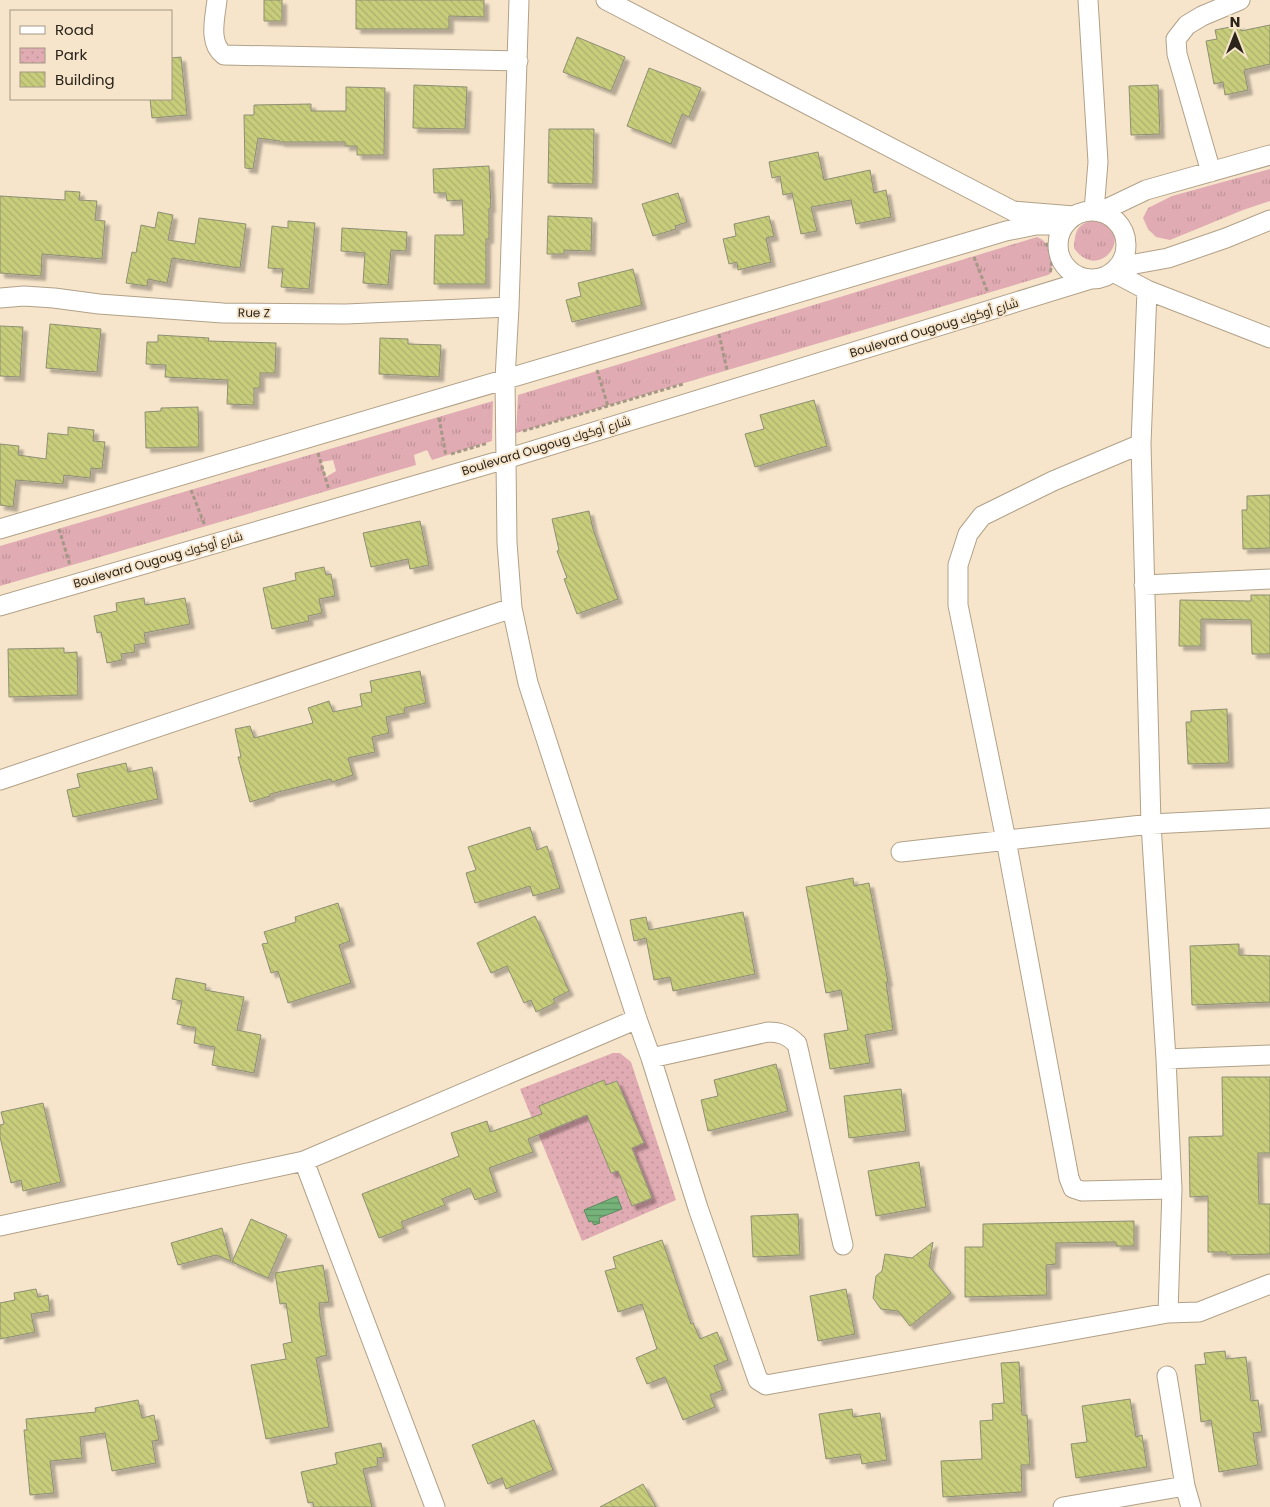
<svg xmlns="http://www.w3.org/2000/svg" width="1270" height="1507" font-family="Poppins,Cairo,sans-serif">
	<style>
		.grass { fill: url(#grass-tufts); fill-rule: evenodd }
		.park { fill: url(#park-dots); fill-rule: evenodd }
		.water { fill: url(#water-rules); stroke: #5e885d }
		.building { fill: url(#building-back-hatch); stroke: #8d8f74; filter: url(#shadow) }
		.lines { fill: none; stroke-linecap: round; stroke-linejoin: round }
		.minor-casing { stroke: #b1a188; stroke-width: 21 }
		.path { stroke: #a59885; stroke-width: 3; stroke-dasharray: 4 2.5; stroke-linecap: butt }
		.minor { stroke: #fff; stroke-width: 19 }
		.labels { text-anchor: middle; stroke-width: 4; stroke-linejoin: round; paint-order: stroke }
		.street-label { font-size: 12px; fill: #2a241a; stroke: #f6e5cb }
	</style>
	<defs>
		<pattern id="grass-tufts" width="24" height="20" patternUnits="userSpaceOnUse" patternTransform="scale(1.25)"><rect width="24" height="20" fill="#e0abb3"/><path d="M3 7l-1-3M5 7V3M7 7l1-3M15 17l-1-3M17 17v-4M19 17l1-3" fill="none" stroke="#c09399"/></pattern>
		<pattern id="park-dots" width="8" height="8" patternUnits="userSpaceOnUse" patternTransform="scale(1.25)"><rect width="8" height="8" fill="#e0abb3"/><path d="M2 2h.1M6 6h.1" fill="none" stroke="#c09399" stroke-width="1.8" stroke-linecap="round"/></pattern>
		<pattern id="water-rules" width="6" height="5" patternUnits="userSpaceOnUse" patternTransform="scale(1.25)"><rect width="6" height="5" fill="#75b37a"/><path d="M0 2.5h6" fill="none" stroke="#609163"/></pattern>
		<pattern id="building-back-hatch" width="6" height="6" patternUnits="userSpaceOnUse" patternTransform="scale(1.25)"><rect width="6" height="6" fill="#c8cd7c"/><path d="M-1 5l2 2M0 0l6 6M5-1l2 2" fill="none" stroke="#acb06b"/></pattern>
		<filter id="shadow"><feDropShadow dx="4.5" dy="4.5" stdDeviation="1" flood-color="#0004"/></filter>
	</defs>
	<rect width="100%" height="100%" fill="#f6e5cb"/>
	<!-- grass -->
	<path class="grass" d="M1270,169V201L1243,210L1170,240L1156,237L1148,229L1143,218L1148,208L1172,196Z
		M1094,220C1140,230 1099,285 1074,248C1075,231 1077,224 1094,220Z
		M1037,237C1050,241 1054,260 1051,273L1048,275L516,433L518,395Z
		M493,401L492,441L432,460L427,450L414,455L416,465L0,586V546ZM333,460L336,471L326,477L321,462Z"/>
	<!-- park -->
	<path class="park" d="M613,1053H620L631,1062L676,1200L582,1241L520,1089ZM604,1080L606,1085L617,1081L644,1143L632,1148L652,1198L632,1206L624,1186L629,1184L622,1169L611,1173L587,1115L549,1130L539,1107ZM617,1196L622,1209L598,1218L600,1223L595,1225L592,1221Z"/>
	<!-- water -->
	<path class="water" d="M617,1196L622,1209L599,1218L600,1223L594,1225L592,1221L589,1222L584,1210Z"/>
	<!-- building -->
	<path class="building" d="M264,0H282V21H264Z
		M356,0H484V17L449,16V29H356Z
		M1240,25L1241,31L1270,25V64L1244,70L1248,90L1225,95L1223,82L1214,84L1206,41L1217,39L1215,30Z
		M577,37L625,57L611,91L563,72Z
		M181,57L187,115L152,118L150,99H171V58Z
		M649,68L701,88L689,117L682,114L671,144L627,126Z
		M414,85L467,87L465,129L413,128Z
		M1158,85L1160,134L1131,135L1129,86Z
		M346,87L385,88L384,155H357V146H345V142H280V141L258,138L253,169L245,168L244,115H254V105L311,104V111H346Z
		M549,129H594L593,184L548,183Z
		M818,152L824,180L870,170L874,193L886,190L891,217L856,224L851,200L811,207L817,231L801,234L792,193L783,195L780,176L772,178L769,162Z
		M489,166L491,208H489V239H486V284H434L435,235H464L462,200L447,201L446,193H434L433,169Z
		M65,191L80,192L79,200L97,201L95,220L105,221L102,259L42,254L41,276L0,273V196L65,200Z
		M678,193L687,222L675,226L676,229L653,236L642,204Z
		M158,212L173,215L168,240L195,244L199,218L246,224L240,268L172,258L167,283L148,279L147,286L126,283L132,252L136,253L141,225L155,228Z
		M548,216L592,218L591,251L564,250V254H547Z
		M769,216L774,236L766,238L771,262L738,270L737,262L729,264L723,239L736,236L734,224Z
		M288,221L315,223L309,289L281,287L283,269L268,268L272,226L288,228Z
		M342,228L407,232L406,251L391,250L388,285L363,283L365,253L341,251Z
		M633,269L642,305L572,322L566,300L581,296L578,283Z
		M50,324L101,329L97,372L46,368Z
		M0,326L23,327L20,377L0,376Z
		M158,335L209,338L208,341L276,343L275,373H260V388H254V405L227,404L228,380L165,377L166,365L146,364L147,342H158Z
		M380,338L408,339V344L441,345L439,377L379,374Z
		M814,400L827,446L755,467L745,434L764,429L760,415Z
		M198,407L199,447L146,448L145,412L161,411V408Z
		M68,427L94,430L93,441L105,442L102,469L91,468L90,478L64,475L63,484L16,480L13,507L0,505V444L19,446L18,455L46,459L48,433L68,435Z
		M1270,495V548L1243,549L1242,510H1247V496Z
		M589,511L593,529L618,599L577,614L564,579L567,578L557,551L559,550L552,519Z
		M420,521L429,565L410,569L408,559L371,567L363,533Z
		M324,567L326,575L331,574L335,596L319,599L322,613L308,616L309,621L272,629L263,588L296,580L295,573Z
		M1251,595H1270V654H1252L1251,620L1201,619V646H1179L1180,600L1251,601Z
		M144,598L145,605L185,598L190,624L144,633L146,643L134,645L135,652L121,654L122,660L107,663L101,632L97,633L94,616L117,611L116,603Z
		M64,648V653L77,652L78,695L9,697L8,649Z
		M420,671L426,703L404,708L405,713L386,717L389,733L372,737L375,752L348,758L353,775L332,782L331,779L270,794V796L250,802L238,757H241L235,729L250,726L254,738L313,723L308,708L329,701L333,712L362,706L360,694L372,692L370,681Z
		M1227,709L1229,763L1188,764L1186,722H1191V711Z
		M126,763L128,772L152,767L158,799L73,817L67,790L80,787L77,774Z
		M530,827L537,850L547,846L560,888L533,896L530,886L475,903L466,873L476,870L468,847Z
		M853,878L854,886L869,883L888,982H886L893,1030L865,1035L870,1063L830,1069L824,1034L848,1030L841,990L826,993L806,887Z
		M338,903L350,941L339,945L351,983L288,1003L278,971L271,973L262,944L268,943L264,932L296,922L295,917Z
		M743,912L755,974L673,991L670,977L654,980L646,938L634,941L630,920L646,917L649,930Z
		M535,916L569,991L553,999L555,1003L536,1012L531,1000L524,1003L507,966L491,973L477,943Z
		M1239,944V955L1270,956V1002L1192,1005L1190,946Z
		M176,978L206,984L205,990L244,997L237,1030L261,1035L254,1073L212,1065L215,1047L194,1043L196,1028L177,1024L182,1001L172,999Z
		M776,1064L788,1111L708,1131L701,1100L718,1096L714,1080Z
		M1222,1077H1270V1153H1258V1166L1259,1204H1270V1254L1227,1255V1252H1208V1196L1190,1197L1189,1137L1223,1136Z
		M604,1080L606,1085L617,1081L644,1143L632,1148L652,1198L632,1206L618,1171L611,1173L587,1115L528,1139L533,1152L489,1168L497,1192L475,1200L470,1188L442,1199L445,1205L401,1222L404,1228L379,1238L362,1194L459,1156L451,1133L487,1121L490,1132L542,1114L539,1106Z
		M901,1089L906,1131L849,1138L844,1096Z
		M43,1103L61,1182L23,1191L21,1180L11,1183L0,1137V1125L4,1124L1,1112Z
		M919,1162L926,1207L876,1216L868,1171Z
		M798,1214L800,1255L753,1257L751,1216Z
		M251,1219L287,1235L268,1278L232,1262Z
		M1134,1221V1246H1116V1242L1056,1243V1264L1046,1265L1047,1295L965,1297V1247H983V1224Z
		M222,1228L231,1261L216,1255L178,1265L171,1243Z
		M662,1240L691,1324L693,1323L700,1339L717,1332L728,1360L714,1366L723,1390L710,1395L715,1407L683,1420L665,1377L647,1384L636,1358L657,1349L642,1304L618,1312L605,1271L616,1268L613,1257Z
		M933,1242L929,1266L951,1293L910,1326L898,1311L881,1309L873,1298L876,1276L882,1271L885,1254L912,1258Z
		M323,1265L329,1302L319,1303L320,1316L327,1355L316,1358L329,1427L266,1439L251,1365L286,1359L283,1344L292,1342L286,1303L280,1304L275,1273Z
		M36,1289L38,1297L48,1295L50,1311L31,1314L35,1332L0,1339V1303L15,1300L14,1293Z
		M846,1289L855,1334L818,1341L810,1296Z
		M1225,1351L1226,1359L1246,1357L1251,1401L1258,1400L1262,1432L1253,1433L1258,1465L1219,1472L1211,1420L1201,1422L1195,1365L1206,1364L1204,1353Z
		M1019,1362L1022,1415H1027L1030,1465H1021L1022,1492L943,1497L941,1461L982,1459L980,1421L993,1420L992,1404L1004,1403L1001,1363Z
		M1130,1399L1136,1437L1142,1435L1147,1467L1076,1478L1071,1444L1087,1442L1082,1406Z
		M138,1400L142,1418L154,1415L159,1440L152,1441L156,1463L112,1471L105,1433L80,1437L82,1458L50,1461L54,1493L30,1495L24,1430H27L26,1419L96,1412L95,1408Z
		M852,1409L853,1417L880,1413L887,1460L862,1464L860,1454L826,1459L819,1414Z
		M534,1420L553,1470L506,1489L502,1478L488,1484L472,1445Z
		M381,1443L384,1457L377,1458L378,1466L363,1469L372,1507H314L313,1502L308,1503L301,1472L337,1464L335,1453Z
		M643,1484L656,1507H600Z"/>
	<g class="lines">
		<!-- minor casing -->
		<g class="minor-casing">
			<path id="minor" d="M217,0C215,18 208,43 224,55L518,61
				M519,0L509,307L505,379L507,543L512,608L528,683L637,1019L651,1058L698,1208L758,1380L766,1385L1168,1313L1199,1312L1270,1284
				M606,0L1013,211L1074,216
				M1088,0L1098,162L1094,211
				M1211,172L1177,54L1176,39L1187,25L1202,16L1240,0
				M1058 245a34 34 0 1 1 68 0a34 34 0 1 1-68 0Z
				M1100,212L1146,190L1270,155
				M1119,267L1168,258L1226,238L1270,220
				M1113,272L1147,290L1270,338
				M1147,290L1141,444L1151,824L1166,1059L1172,1189L1168,1313
				M0,298L24,296L54,298L99,304L223,313L346,314L509,307
				M1141,444L1053,481L982,516L968,534L958,565V605L1006,840L1069,1178L1073,1188L1082,1191L1172,1189
				M0,529L1006,231L1036,225H1064
				M1144,585L1270,579
				M0,606L506,459L1091,279
				M0,780L512,608
				M901,852L1151,824L1270,818
				M651,1058L768,1032C780,1032 788,1035 797,1044L843,1245
				M1166,1059L1270,1055
				M304,1161L435,1507
				M0,1226L304,1161L637,1019
				M1167,1376L1185,1486L1191,1507
				M1063,1507L1185,1486"/>
		</g>
		<!-- path -->
		<path class="path" d="M1046,243C1051,252 1053,263 1050,273
			M974,257L988,293
			M719,334L727,370
			M597,370L608,406
			M439,418L446,456
			M523,431L683,384
			M318,453L329,490
			M451,454L488,443
			M191,490L205,526
			M59,529L70,565"/>
		<!-- minor -->
		<use href="#minor" class="minor"/>
	</g>
	<g class="labels">
		<!-- street labels -->
		<g class="street-label">
			<text transform="translate(254 313) rotate(1)" y="4">Rue Z</text>
			<text transform="translate(934 328) rotate(-17)" y="4">Boulevard Ougoug شارع أوكوك</text>
			<text transform="translate(546 446) rotate(-17)" y="4">Boulevard Ougoug شارع أوكوك</text>
			<text transform="translate(158 560) rotate(-16)" y="4">Boulevard Ougoug شارع أوكوك</text>
		</g>
	</g>
	<!-- legend -->
	<rect x="10" y="10" width="162" height="90" fill="#f6e5cb" stroke="#a49884"/>
	<rect x="20" y="26" width="25" height="8" fill="#ffffff" stroke="#a49884"/>
	<text x="55" y="35" font-size="15" fill="#2a241a">Road</text>
	<rect x="20" y="48" width="25" height="15" fill="url(#park-dots)" stroke="#a49884"/>
	<text x="55" y="60" font-size="15" fill="#2a241a">Park</text>
	<rect x="20" y="72" width="25" height="15" fill="url(#building-back-hatch)" stroke="#a49884"/>
	<text x="55" y="85" font-size="15" fill="#2a241a">Building</text>
	<!-- north arrow -->
	<g transform="translate(1235 35)" stroke="#f6e5cb" stroke-width="4" paint-order="stroke">
	<path d="M0-4L9 19L0 12L-9 19Z" fill="#2a241a"/>
	<text y="-8" font-size="14" font-weight="bold" text-anchor="middle" fill="#2a241a">N</text>
	</g>
</svg>
